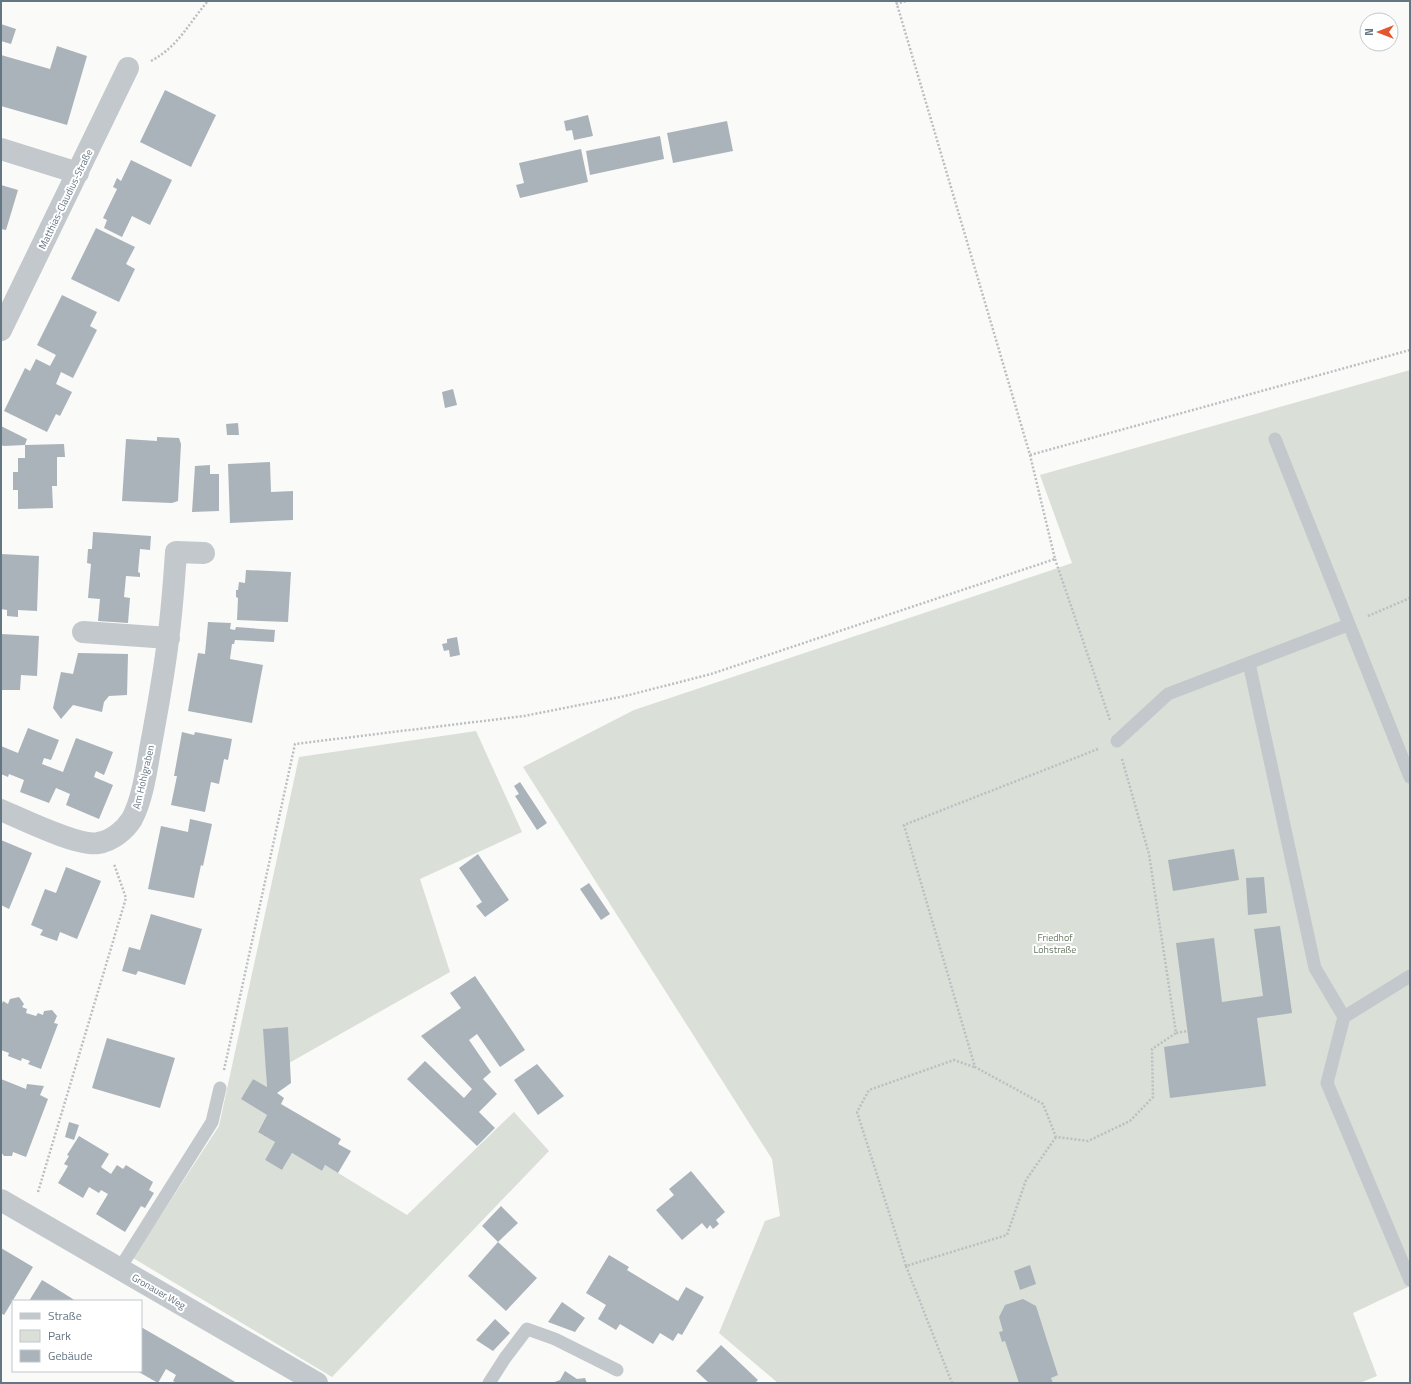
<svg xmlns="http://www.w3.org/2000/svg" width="1411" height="1384" font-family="'Titillium Web',sans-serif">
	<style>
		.green { fill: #dadfd7 }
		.building { fill: #aab3b9 }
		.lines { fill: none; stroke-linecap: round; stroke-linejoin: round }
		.path { stroke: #bbbfc2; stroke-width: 2.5; stroke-dasharray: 2 2; stroke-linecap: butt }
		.lane { stroke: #c3c8cc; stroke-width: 13 }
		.street { stroke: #c3c8cc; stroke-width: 22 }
		.labels { text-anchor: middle; stroke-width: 4; stroke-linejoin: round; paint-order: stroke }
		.street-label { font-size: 10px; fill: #657683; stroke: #fff }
		.park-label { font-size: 10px; fill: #687a64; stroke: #fff }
	</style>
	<rect width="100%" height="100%" fill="#fafaf8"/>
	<!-- green -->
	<path class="green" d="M1410,370V1286L1353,1313L1377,1376L1360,1383H778L719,1333L765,1221L780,1216L772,1159L523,767L634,710L1049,571L1072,563L1040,475Z
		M476,731L522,832L420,879L450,972L289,1063L288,1027L264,1029L267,1087L253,1079L242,1099L267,1115L258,1131L275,1142L265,1160L282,1170L292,1153L322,1171L325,1165L407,1215L514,1112L549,1151L332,1377L133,1258L219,1126L299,757Z"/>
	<!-- building -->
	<path class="building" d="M1,24L16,29L11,44L1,41Z
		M57,46L87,56L67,125L1,106V55L50,69Z
		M165,90L216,115L191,167L140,142Z
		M588,115L593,136L574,140L572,130L566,131L564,121Z
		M727,121L733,151L673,163L667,133Z
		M660,136L664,159L590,175L586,151Z
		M581,149L588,182L520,198L516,185L524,183L519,163Z
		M131,160L172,180L150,225L132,216L122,237L104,228L107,220L103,218L117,189L113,187L117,178L121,181Z
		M1,185L18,190L6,230L1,229Z
		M96,228L135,247L126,264L135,269L119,302L71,279Z
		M62,295L97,312L90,326L97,330L73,378L61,372L56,384L72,392L60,416L56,414L47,432L4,411L25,368L30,371L36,359L50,366L56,355L37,345Z
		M453,389L457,405L445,408L442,392Z
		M238,423L239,435H227L226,424Z
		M1,426L27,439L25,445L4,446L1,445Z
		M157,437L179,438L181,444L178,501L172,503L122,501L126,439L157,441Z
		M64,444L65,457H57V486H52L53,508L18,509V490H13V472H18V458H25V445Z
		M270,462L271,492L293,491V520L230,523L228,464Z
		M210,465V474H219V511L192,512L195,466Z
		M93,532L151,536L150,550L140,549L138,572L140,573V577L126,576L124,597L130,598L128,623L98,621L100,599L88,598L91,564L87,563L88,549H92Z
		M1,554L39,556L37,611L18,610V617L7,616V610L1,609Z
		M246,570L291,572L288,622L237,620L238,598L236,597V590H238L239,582L245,583Z
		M208,622L231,623L230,629L235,630L236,627L275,630L274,642L235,640L234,644H232L230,659L263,665L252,723L188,711L198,653L205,654Z
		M1,634L39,636L37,676L21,675L20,690H1Z
		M457,637L460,655L450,657L449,650L444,651L442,644L447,643V639Z
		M78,653L128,654L127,695L109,696L104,702L102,712L73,705L61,719L53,708L61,672L73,674Z
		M28,728L59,740L51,760L44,758L42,764L63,772L76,738L113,752L104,775L96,771L94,777L113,785L99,819L66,805L70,794L56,788L49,803L20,792L24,780L9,774L8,777L1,774V746L18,753Z
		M182,732L194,735L195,732L232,739L228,760L224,759L219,784L211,782L205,812L171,805L177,776H174Z
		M520,782L547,823L537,830L515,796L519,794L514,786Z
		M190,819L212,824L203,866L201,865L194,898L148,889L161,826L188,832Z
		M1,840L32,853L9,909L1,905Z
		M1234,849L1239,880L1173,891L1168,860Z
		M478,854L509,900L485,917L476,906L482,902L459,868Z
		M66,867L101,881L77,939L60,932L57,941L40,935L43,930L31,925L45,889L56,893Z
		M1264,877L1267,913L1248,915L1246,878Z
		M589,883L610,914L601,920L580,889Z
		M151,914L202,929L185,985L138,971L136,975L122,971L129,947L140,950Z
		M1280,926L1292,1013L1257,1018L1266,1086L1170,1098L1164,1047L1189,1043L1176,943L1214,938L1222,1002L1263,996L1254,929Z
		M475,976L525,1050L500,1067L477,1034L469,1040L491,1072L483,1079L497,1094L479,1112L495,1128L477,1146L407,1079L425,1061L464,1098L472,1089L421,1036L461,1008L450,993Z
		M19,997L24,1004L22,1007L27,1009L26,1013L36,1016L38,1013L43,1015L44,1011L52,1010L57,1016L54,1023L58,1024L41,1069L28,1064L30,1061L22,1058L21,1061L8,1056L9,1053L1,1050V1006L3,1001L8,1004L10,999Z
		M288,1027L291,1083L277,1093L284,1098L281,1104L341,1139L338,1144L351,1151L338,1173L325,1165L322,1171L292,1153L282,1170L265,1160L275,1142L258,1132L267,1115L241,1099L253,1079L267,1087L263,1029Z
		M107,1038L175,1058L160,1108L92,1088Z
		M537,1064L564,1096L538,1115L514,1080Z
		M1,1079L26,1089L27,1084L44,1086L40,1095L48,1099L26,1157L13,1152L12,1156H4L1,1152Z
		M69,1122L79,1125L74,1140L65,1137Z
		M79,1136L109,1154L101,1167L111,1174L117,1165L123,1169L126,1165L153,1182L149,1190L154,1193L145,1208L141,1206L125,1232L96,1214L108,1194L101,1190L99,1193L89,1187L83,1198L58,1183L68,1166L64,1164L69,1156L67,1155Z
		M691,1171L725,1212L716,1220L719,1224L713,1229L710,1225L707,1229L702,1223L682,1240L656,1210L674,1195L669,1189Z
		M501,1206L518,1223L498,1242L537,1278L506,1311L468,1276L498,1242L482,1226Z
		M1,1248L33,1267L4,1315L1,1313Z
		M609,1255L629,1267L627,1270L678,1301L686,1287L704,1297L682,1335L678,1333L673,1341L660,1333L653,1344L620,1324L616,1330L598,1319L606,1305L586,1293Z
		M1030,1265L1036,1284L1020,1290L1014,1271Z
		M42,1280L52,1286L76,1301H29Z
		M1023,1299L1036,1306L1058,1375L1051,1378L1053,1383H1019L1005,1341L1002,1342L999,1332L1003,1331L999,1317L1005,1305Z
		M562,1302L585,1318L575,1332L548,1322Z
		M495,1319L510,1333L493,1351L476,1340Z
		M141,1327L179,1349L237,1383H177L173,1381L176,1375L166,1369L158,1383L137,1371H141Z
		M721,1345L758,1380L755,1383H709L696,1371Z
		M565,1371L577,1379L585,1378L587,1383H552L560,1380Z"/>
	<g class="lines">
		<!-- path -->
		<path class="path" d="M896,4L906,1
			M151,61C179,46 188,24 208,1
			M1030,455L1410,350
			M1055,559L1110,720
			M1368,616L1410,598
			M1098,749L904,825L975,1067L1043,1104L1056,1137L1088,1141L1130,1121L1153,1097L1152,1049L1176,1033
			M1122,759L1149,854L1176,1033L1187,1031
			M974,1067L954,1060L869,1090L857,1112L906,1266L1007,1235L1026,1180L1056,1137
			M224,1070L295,744L524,716L625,696L711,674L1055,559L1030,455L896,1
			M38,1192L126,898L114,864
			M906,1266L952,1383"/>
		<!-- lane -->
		<path class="lane" d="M1275,439L1410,777
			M1249,663L1315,968L1344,1017
			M1117,741L1168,694L1348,625
			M1410,976L1344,1017L1327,1083L1410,1280
			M120,1268L212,1122L220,1088
			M489,1383L505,1358L527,1329L555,1339L617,1370"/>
		<!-- street -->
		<path class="street" d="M1,149L78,173
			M1,330L128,68
			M83,632L169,638
			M1,810C22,819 79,847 98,843C112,841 125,830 132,819C144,796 147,764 152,739C158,706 164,674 168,640C172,611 174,582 176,552L204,553
			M1,1200L317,1383"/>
	</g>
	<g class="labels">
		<!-- street labels -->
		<g class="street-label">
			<text transform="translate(65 199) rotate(-64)" y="4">Matthias-Claudius-Straße</text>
			<text transform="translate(143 777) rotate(-77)" y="4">Am Hohlgraben</text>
			<text transform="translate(159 1291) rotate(30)" y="4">Gronauer Weg</text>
		</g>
		<!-- park labels -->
		<g class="park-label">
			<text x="1055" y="941">Friedhof<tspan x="1055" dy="12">Lohstraße</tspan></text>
		</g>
	</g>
	<!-- border -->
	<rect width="1411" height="1384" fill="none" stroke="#657683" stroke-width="4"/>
	<!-- legend -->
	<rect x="12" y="1300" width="130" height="72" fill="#ffffff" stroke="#c1c8cd"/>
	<rect x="20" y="1313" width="20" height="6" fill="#c3c8cc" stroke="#c1c8cd"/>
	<text x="48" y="1320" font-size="12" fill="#657683">Straße</text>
	<rect x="20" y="1330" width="20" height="12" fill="#dadfd7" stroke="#c1c8cd"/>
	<text x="48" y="1340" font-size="12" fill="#657683">Park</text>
	<rect x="20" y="1350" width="20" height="12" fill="#aab3b9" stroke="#c1c8cd"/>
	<text x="48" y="1360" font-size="12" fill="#657683">Gebäude</text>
	<!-- north arrow -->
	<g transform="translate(1379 32) rotate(270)"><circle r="19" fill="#ffffff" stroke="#c1c8cd"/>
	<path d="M0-3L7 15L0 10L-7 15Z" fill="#e4572e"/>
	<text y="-6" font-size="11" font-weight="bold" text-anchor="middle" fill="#657683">N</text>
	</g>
</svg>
